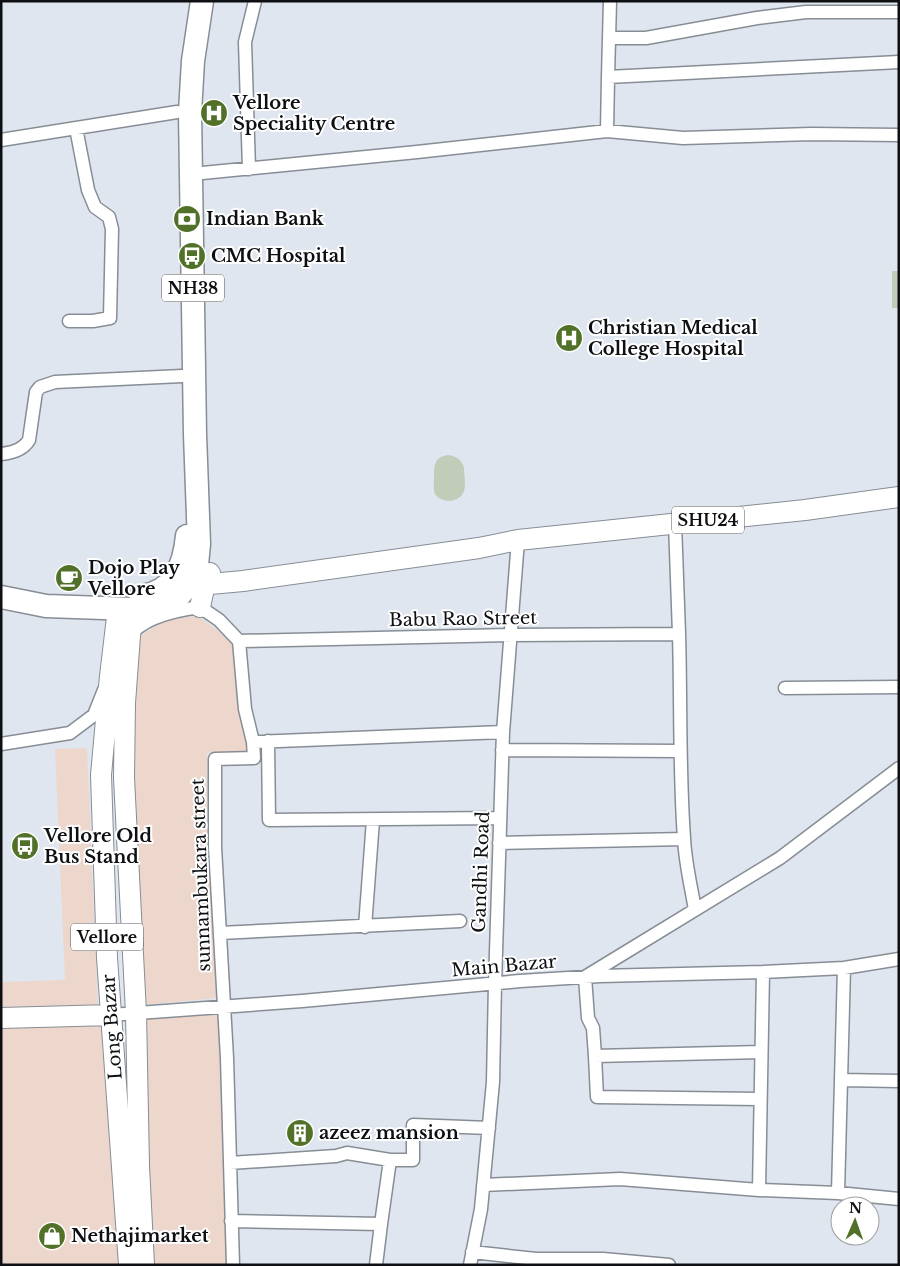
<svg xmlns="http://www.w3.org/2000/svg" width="900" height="1266" font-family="'Libre Baskerville',serif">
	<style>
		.commercial { fill: #edd6cb }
		.green { fill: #c1cdb8 }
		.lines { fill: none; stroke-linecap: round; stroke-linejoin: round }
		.street-casing { stroke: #878d95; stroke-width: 15 }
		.primary-casing { stroke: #878d95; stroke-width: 22 }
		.highway-casing { stroke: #878d95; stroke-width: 25 }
		.street { stroke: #fff; stroke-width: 12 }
		.primary { stroke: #fff; stroke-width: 20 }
		.highway { stroke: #fff; stroke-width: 22 }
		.labels { text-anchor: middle; stroke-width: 4; stroke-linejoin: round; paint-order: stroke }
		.shield { fill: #fff; stroke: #565759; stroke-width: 1 }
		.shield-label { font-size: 16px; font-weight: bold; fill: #0d0f12 }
		.poi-label { font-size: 18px; font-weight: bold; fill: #0d0f12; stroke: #fff; text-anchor: start }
		.street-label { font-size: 18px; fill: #0d0f12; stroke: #fff }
	</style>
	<rect width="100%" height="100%" fill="#dfe6ef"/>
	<!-- commercial -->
	<path class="commercial" d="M198,616L234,643L247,752L207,753V825L217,998L142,1005L132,767L140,636L166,620Z
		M87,748L98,1008L1,1012V982L65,980L55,749Z
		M220,1012L229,1265H148L143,1017Z
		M107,1020L125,1265H1V1022Z"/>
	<!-- green -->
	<path class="green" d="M892,271H899V308H892Z
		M448,455C456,456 461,459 464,467C464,474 466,484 464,491C460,503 442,504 435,494C433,489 434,483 434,478C434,466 434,457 448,455Z"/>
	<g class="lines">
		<!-- street casing -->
		<g class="street-casing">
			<path id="street" d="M609,38H646L757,18L806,12H899
				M608,77L610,1
				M607,131L608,77L899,62
				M1,140L177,112
				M249,169L245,42L255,1
				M192,174L417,152L607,131L683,138L811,134L899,135
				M69,321H93L110,318L112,229L109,217L95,207L88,190L76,128
				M1,454C13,453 23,450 29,440L36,392L40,387L55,382L182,376
				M679,634C681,702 679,770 684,838C685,862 691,886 695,910
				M128,638C142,617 177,610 200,607L219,620L239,641
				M785,688L899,687
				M268,741L269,820L500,818
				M253,742L245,709L239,641L510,635L679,634L675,523
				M1,744L70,733L94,715L104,690
				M502,750L680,751
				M499,843L684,839
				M365,927L373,820
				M220,933L460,921
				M844,968L838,1193L899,1199
				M111,1015L302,1001L520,981L600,976L763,972L844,968L899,959
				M761,1052L595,1056L593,1028L588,1018L585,977L780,858L899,768
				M595,1056L597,1097L760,1099
				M841,1080L899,1081
				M230,1163L336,1156L347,1153L390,1160
				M483,1185L620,1179L759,1190L763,972
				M759,1190L838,1193
				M231,1221L381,1224L376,1265
				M381,1224L390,1160H413V1125L489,1128
				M472,1252L536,1259H603L669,1265
				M233,1265L227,1058L215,847V759L254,758L253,742L503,732
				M470,1265L481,1209L493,1082L495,984L503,732L518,540"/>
		</g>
		<!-- primary casing -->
		<g class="primary-casing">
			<path id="primary" d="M177,587L243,581L479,548L518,540L805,510L899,497
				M200,607L205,584L210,573
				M118,609L110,676L101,775L107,958L129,1265
				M132,609L125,703L124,778L136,1013L139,1166L144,1265
				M1,1018L111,1015"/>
		</g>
		<!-- highway casing -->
		<g class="highway-casing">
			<path id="highway" d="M141,596C174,592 184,566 187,536
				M1,597L46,606L132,609L168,601L180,595L196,575L199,544L195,434L190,112L193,61L202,1"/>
		</g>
		<!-- street -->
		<use href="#street" class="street"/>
		<!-- primary -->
		<use href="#primary" class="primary"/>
		<!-- highway -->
		<use href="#highway" class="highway"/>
	</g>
	<!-- icons -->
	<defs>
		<g id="hospital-disc" transform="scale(1.4375)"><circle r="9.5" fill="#527128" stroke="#fff"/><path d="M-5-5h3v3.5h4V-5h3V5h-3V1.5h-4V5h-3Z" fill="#fff"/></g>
		<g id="bank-disc" transform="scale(1.4375)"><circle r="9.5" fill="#527128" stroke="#fff"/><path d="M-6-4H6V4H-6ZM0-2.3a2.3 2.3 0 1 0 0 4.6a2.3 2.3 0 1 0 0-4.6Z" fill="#fff"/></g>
		<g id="bus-disc" transform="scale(1.4375)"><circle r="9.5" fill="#527128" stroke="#fff"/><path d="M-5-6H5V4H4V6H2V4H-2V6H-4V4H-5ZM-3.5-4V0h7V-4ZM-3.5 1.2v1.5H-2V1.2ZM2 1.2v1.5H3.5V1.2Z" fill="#fff"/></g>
		<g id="cafe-disc" transform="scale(1.4375)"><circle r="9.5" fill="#527128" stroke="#fff"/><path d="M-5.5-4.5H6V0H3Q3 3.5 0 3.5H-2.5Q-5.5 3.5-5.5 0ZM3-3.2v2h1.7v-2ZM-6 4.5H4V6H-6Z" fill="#fff"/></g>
		<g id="building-disc" transform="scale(1.4375)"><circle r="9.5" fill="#527128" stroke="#fff"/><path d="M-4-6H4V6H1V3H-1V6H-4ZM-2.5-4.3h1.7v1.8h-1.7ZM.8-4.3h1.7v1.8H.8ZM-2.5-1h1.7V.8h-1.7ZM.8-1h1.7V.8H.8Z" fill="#fff"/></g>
		<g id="shop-disc" transform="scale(1.4375)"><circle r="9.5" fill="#527128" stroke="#fff"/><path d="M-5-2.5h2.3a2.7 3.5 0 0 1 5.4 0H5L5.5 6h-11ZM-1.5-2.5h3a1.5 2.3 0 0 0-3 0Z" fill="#fff"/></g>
	</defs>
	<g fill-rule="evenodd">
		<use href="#hospital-disc" x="214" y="113"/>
		<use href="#bank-disc" x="187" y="219"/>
		<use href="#bus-disc" x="192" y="256"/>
		<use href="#hospital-disc" x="569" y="338"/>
		<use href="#cafe-disc" x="69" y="578"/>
		<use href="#bus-disc" x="25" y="846"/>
		<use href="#building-disc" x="300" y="1133"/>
		<use href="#shop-disc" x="52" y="1236"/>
	</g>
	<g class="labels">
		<!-- shield labels -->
		<g class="shield">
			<rect x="162" y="274.5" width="62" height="27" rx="4"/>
			<rect x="672" y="506.5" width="72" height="27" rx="4"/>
			<rect x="71" y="923.5" width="72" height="27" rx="4"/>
		</g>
		<g class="shield-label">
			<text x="193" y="294">NH38</text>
			<text x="708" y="526">SHU24</text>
			<text x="107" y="943">Vellore</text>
		</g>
		<!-- poi labels -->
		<g class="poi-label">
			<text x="233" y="109">Vellore<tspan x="233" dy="21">Speciality Centre</tspan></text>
			<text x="206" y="225">Indian Bank</text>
			<text x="211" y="262">CMC Hospital</text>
			<text x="588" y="334">Christian Medical<tspan x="588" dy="21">College Hospital</tspan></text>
			<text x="88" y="574">Dojo Play<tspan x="88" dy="21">Vellore</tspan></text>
			<text x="44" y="842">Vellore Old<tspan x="44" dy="21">Bus Stand</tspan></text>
			<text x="319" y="1139">azeez mansion</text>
			<text x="71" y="1242">Nethajimarket</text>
		</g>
		<!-- street labels -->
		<g class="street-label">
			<text transform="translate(463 619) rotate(-1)" y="6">Babu Rao Street</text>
			<text transform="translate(481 872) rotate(-88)" y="6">Gandhi Road</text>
			<text transform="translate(201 875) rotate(-92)" y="6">sunnambukara street</text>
			<text transform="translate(504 966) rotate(-5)" y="6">Main Bazar</text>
			<text transform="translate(112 1027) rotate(-94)" y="6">Long Bazar</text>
		</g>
	</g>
	<!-- border -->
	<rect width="900" height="1266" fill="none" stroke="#0d0f12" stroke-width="5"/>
	<!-- north arrow -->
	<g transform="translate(855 1221) rotate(2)"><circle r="24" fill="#ffffff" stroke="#9e9fa0"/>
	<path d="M0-4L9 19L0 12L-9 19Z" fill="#527128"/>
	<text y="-8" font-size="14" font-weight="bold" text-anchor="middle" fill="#0d0f12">N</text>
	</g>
</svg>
